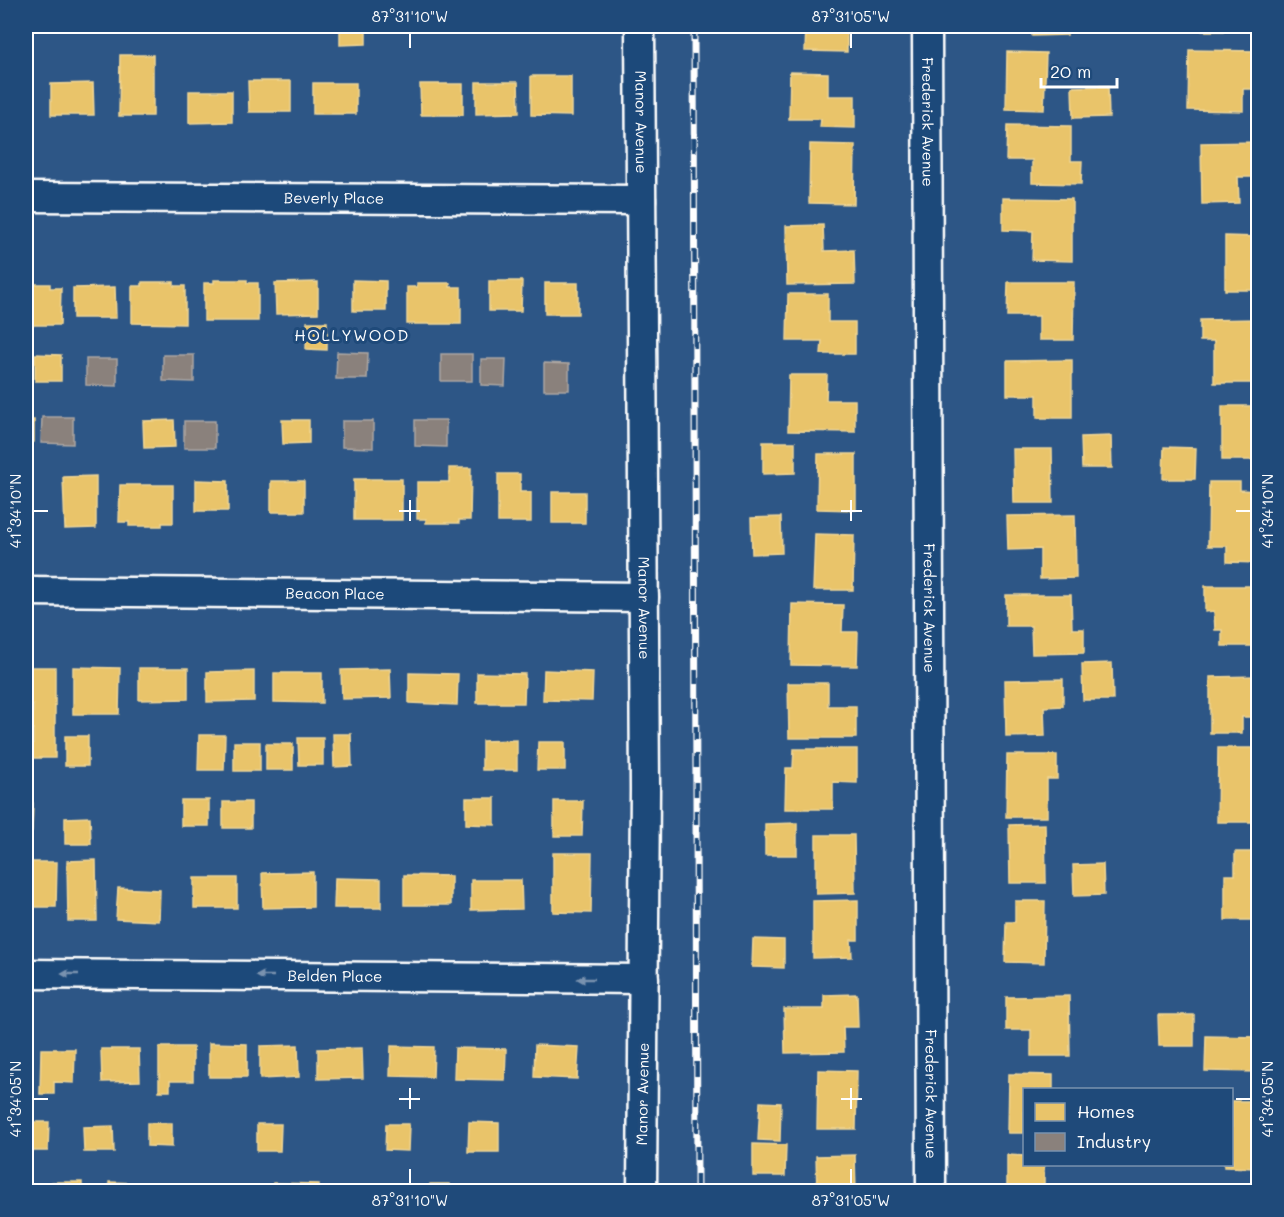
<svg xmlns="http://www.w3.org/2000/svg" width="1284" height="1217" font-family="Mali,sans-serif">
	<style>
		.homes { fill: #e9c46a; stroke: #f0d697; stroke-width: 1.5 }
		.industry { fill: #8a817c; stroke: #ada7a3; stroke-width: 1.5 }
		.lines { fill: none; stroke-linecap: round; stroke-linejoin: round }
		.street-casing { stroke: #fff; stroke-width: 33 }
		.street { stroke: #1f4a7a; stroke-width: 28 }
		.rail-casing { stroke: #fff; stroke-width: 7 }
		.rail { stroke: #1f4a7a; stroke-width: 4.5; stroke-dasharray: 14; stroke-linecap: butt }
		.oneway { fill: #7992af }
		.ticks { fill: none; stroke: #fff; stroke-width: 2 }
		.labels { text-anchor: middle; stroke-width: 6; stroke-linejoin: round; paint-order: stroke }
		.street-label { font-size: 15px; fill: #fff; stroke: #1f4a7a }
		.neighbourhood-label { font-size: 16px; letter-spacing: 1.5px; fill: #fff; stroke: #1f4a7a }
		.neatline { fill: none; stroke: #fff; stroke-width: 2 }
		.ticks-label { font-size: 15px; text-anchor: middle; fill: #fff }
	</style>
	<rect width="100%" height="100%" fill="#2d5686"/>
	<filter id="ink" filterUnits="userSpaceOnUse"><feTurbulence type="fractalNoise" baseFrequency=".0167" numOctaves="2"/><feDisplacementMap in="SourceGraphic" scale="12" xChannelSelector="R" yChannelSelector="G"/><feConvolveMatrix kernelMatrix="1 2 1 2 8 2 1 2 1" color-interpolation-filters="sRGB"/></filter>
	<g filter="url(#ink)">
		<!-- homes -->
		<path class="homes" d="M340,26H366V44L340,45Z
			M381,26H414V29H381Z
			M806,26H853V28H847V52L805,51Z
			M1032,26H1067V35L1032,36Z
			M1202,26H1258V31H1202Z
			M1189,50L1258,51V89H1243V111L1188,110Z
			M1007,52L1046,53L1044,110L1006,109Z
			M120,55H153V116H119Z
			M790,72L828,73V96H855V128L820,127L821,119H789Z
			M531,76H571V116L531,115Z
			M248,81H291V112H249Z
			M476,82H518L519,113L476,114Z
			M26,83H30V114H26Z
			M93,83L94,115H51V84Z
			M313,83H356V114H313Z
			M420,84H463V115H421Z
			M1108,86L1109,117L1073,118L1072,87Z
			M189,91H232V122L189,123Z
			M1007,125L1071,126V161H1082L1081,184L1032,183V160H1006Z
			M1258,142V177H1238L1239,203L1202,204L1201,143Z
			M810,144L855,145L854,204L809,203Z
			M1003,198L1072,199V261L1032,260L1033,231L1003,230Z
			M823,225L824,251L854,250L855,284L787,285L786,226Z
			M1225,236L1258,237V290H1225Z
			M214,280H247V283H258V321H204V283H214Z
			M353,280L386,281V311H353Z
			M489,281H522L521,311H489Z
			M142,282H174V286H185V324L132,323V286H142Z
			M318,282V313L276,314L275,283Z
			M1008,282H1074L1073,340H1039V316H1007Z
			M417,283H450V287H461V324H407V287H417Z
			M545,283H578V314H545Z
			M26,284H50V288H61L60,325H26Z
			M115,287L116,318H73V288Z
			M788,294H828V322H855V354H821L822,341H787Z
			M1258,319V345L1252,346L1253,383H1214V341H1200V320Z
			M307,322H327V350L306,349Z
			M35,354L61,355V381H35Z
			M1072,360V418H1037V395H1007V361Z
			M789,375H827L826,400H855V432L788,431Z
			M1222,406H1258V460H1222Z
			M26,420H34V442H26Z
			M174,420L175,447L144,448L143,421Z
			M282,420H309V443L283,444Z
			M1111,436L1112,468H1082L1081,437Z
			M763,442H795V473L763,474Z
			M1164,447L1196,448L1195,479H1163Z
			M1013,449H1052L1053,503H1014Z
			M818,454H856V510L817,509Z
			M449,468H471L470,520H459V523H426V519H417V482H449Z
			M498,474H520V492H531V522H498Z
			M96,476V528L65,529L63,477Z
			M354,479H402V520H354Z
			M196,480L228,481V511H196Z
			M271,481H304V512H271Z
			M1209,482H1240V490L1258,491V563L1227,562V546H1208Z
			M120,485H173V523H162V526H129V522H119Z
			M552,492H585V523H552Z
			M1075,515L1076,578L1040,579V549L1008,550L1007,516Z
			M781,517L782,553L752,554L751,518Z
			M815,534L854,535L853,590H813Z
			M1205,586H1258V646H1222V630H1215L1214,611L1205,612Z
			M1006,595H1071L1072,629H1084V653L1032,654L1031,626H1006Z
			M792,604L843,605L842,632H858L857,666L791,665Z
			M1112,663L1113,700H1083L1082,664Z
			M26,667H55V758H33V705H26Z
			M73,667L120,668L119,714H73Z
			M139,668H188V699L139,700Z
			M390,669L391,698L342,699L341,670Z
			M544,670L593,672L592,701L543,700Z
			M254,671V701L207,702V672Z
			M274,673H322V703L274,702Z
			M409,673L458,674L457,705L409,703Z
			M477,673L525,674L524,703H477Z
			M1258,676V717H1242V733H1210V677Z
			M1063,679V706L1044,707L1045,736L1006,737L1005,680Z
			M788,683H828V706H856V738H789Z
			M333,734H351L352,766L334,767Z
			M199,735H225L224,770H198Z
			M65,736H88V766H65Z
			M298,738H323V765H299Z
			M517,740V770H482V741Z
			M234,742H260V771H234Z
			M538,742H565V770H537Z
			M266,744H293V770H266Z
			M1218,748H1258V822H1217Z
			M794,749H857V783L833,782V809H785L786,768H793Z
			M1007,755H1057V779H1047V817H1006Z
			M466,798H495V825L466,824Z
			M181,800H209V826H181Z
			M554,801H583L582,836H554Z
			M223,802H251V828H223Z
			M26,803H33L32,832H26Z
			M90,817L91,844H65V818Z
			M797,823V855H765V824Z
			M1045,824L1046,883H1010L1009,825Z
			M816,835H854L855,893L816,894Z
			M1235,852H1258V927H1255V920H1225V875H1235Z
			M553,853H592L591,913L553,912Z
			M96,860L97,921H68L67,861Z
			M30,862H57L56,907H26V877L30,878Z
			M1103,864L1104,895L1074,896L1073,865Z
			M313,872V907L263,908L262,873Z
			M404,875L451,876V905H404Z
			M194,878H237V908H194Z
			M335,878L381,879V908H334Z
			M471,880H521L522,909L471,910Z
			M118,888L160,890L159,921L116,919Z
			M858,900V940H851L852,957L813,958V901Z
			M1015,901H1045L1044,963L1005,962L1006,922H1015Z
			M753,939L784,940V968L752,967Z
			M857,994L858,1027H843L844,1052L785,1053L784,1009H824V995Z
			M1069,996L1070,1056H1031V1030H1006V997Z
			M1158,1015H1194V1046H1159Z
			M1206,1036L1258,1037V1072L1205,1071Z
			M209,1043L247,1044V1077H209Z
			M298,1045L299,1077L260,1079V1046Z
			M535,1045L579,1047L577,1079L534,1077Z
			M391,1046L434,1047L433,1077L390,1076Z
			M159,1047H193V1081H170V1091H159Z
			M362,1048L363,1078L318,1079V1049Z
			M455,1048L506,1049L505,1080L454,1079Z
			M41,1049H75L74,1083L54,1082V1094H40Z
			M101,1049H139L140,1081L102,1082Z
			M818,1070L857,1071L856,1129H817Z
			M1009,1074L1053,1075V1090H1024V1133H1008Z
			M1232,1101H1258V1141H1257V1168L1224,1167V1164H1232Z
			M760,1102L781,1103L780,1141L758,1140Z
			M26,1122H49L48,1151H26Z
			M469,1122L499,1123V1152H468Z
			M147,1123H172V1147L147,1146Z
			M257,1124H281L280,1151H257Z
			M386,1124H409L408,1151L385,1150Z
			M113,1126L114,1152H84L83,1127Z
			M753,1144L786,1145L785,1176H753Z
			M855,1155L856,1192H817L816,1156Z
			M1007,1155L1024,1156V1164H1044V1192H1007Z
			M52,1182H82V1192H52Z
			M109,1182L136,1183V1192H109Z
			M273,1183L319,1184V1192H272Z
			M430,1184H450L451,1192H430Z
			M574,1187H597V1192H574Z"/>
		<!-- industry -->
		<path class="industry" d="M337,352L368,353L367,379H336Z
			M441,354H472V381H441Z
			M163,355H194V382L163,381Z
			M86,359H117V386L86,385Z
			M481,359H506L505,386L481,385Z
			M544,363L569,364V390H544Z
			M42,417H73V444L41,443Z
			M415,420H446V447L415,446Z
			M184,421H215V448H184Z
			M342,421H373V448L342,447Z"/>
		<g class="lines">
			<!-- street casing -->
			<g class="street-casing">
				<g id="street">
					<path id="s1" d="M640,26L645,789L642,1192"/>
					<path id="s2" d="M927,26L931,1192"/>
					<path id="s3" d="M26,197L641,200"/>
					<path id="s4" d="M26,591L644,597"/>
					<path id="s5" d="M26,974L644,979"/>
				</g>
			</g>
			<!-- street -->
			<use href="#street" class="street"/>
			<!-- rail casing -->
			<g class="rail-casing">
				<path id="rail" d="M694,26L697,1192"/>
			</g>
			<!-- rail -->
			<use href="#rail" class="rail"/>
		</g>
		<!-- one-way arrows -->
		<defs><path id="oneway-solid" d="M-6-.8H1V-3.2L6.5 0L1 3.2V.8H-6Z" transform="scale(1.5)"/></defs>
		<g class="oneway">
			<use href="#oneway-solid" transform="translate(70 974) rotate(-180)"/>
			<use href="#oneway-solid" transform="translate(265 976) rotate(-180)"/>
			<use href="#oneway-solid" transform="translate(586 979) rotate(-180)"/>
		</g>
	</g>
	<!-- ticks -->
	<path class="ticks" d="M410,33V48M851,33V48M410,500V521M851,500V521M33,511H48M399,511H420M841,511H862M1236,511H1251M410,1088V1109M851,1088V1109M33,1099H48M399,1099H420M841,1099H862M1236,1099H1251M410,1169V1184M851,1169V1184"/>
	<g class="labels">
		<!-- street labels -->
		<g class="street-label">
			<text dy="5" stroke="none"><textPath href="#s1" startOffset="96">Manor Avenue</textPath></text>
			<text dy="5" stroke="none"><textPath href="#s2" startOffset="96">Frederick Avenue</textPath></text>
			<text dy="5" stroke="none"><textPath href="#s3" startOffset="308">Beverly Place</textPath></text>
			<text dy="5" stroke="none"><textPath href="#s4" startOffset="309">Beacon Place</textPath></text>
			<text dy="5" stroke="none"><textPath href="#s1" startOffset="582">Manor Avenue</textPath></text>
			<text dy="5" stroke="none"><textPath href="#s2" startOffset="582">Frederick Avenue</textPath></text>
			<text dy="5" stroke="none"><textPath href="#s5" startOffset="309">Belden Place</textPath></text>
			<text transform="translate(643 1094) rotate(-89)" y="5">Manor Avenue</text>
			<text dy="5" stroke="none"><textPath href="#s2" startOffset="1068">Frederick Avenue</textPath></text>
		</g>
		<!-- neighbourhood labels -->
		<g class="neighbourhood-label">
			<text x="352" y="341">HOLLYWOOD</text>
		</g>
	</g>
	<!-- margin -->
	<rect width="1284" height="1217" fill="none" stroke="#1f4a7a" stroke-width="66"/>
	<!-- legend -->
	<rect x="1023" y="1088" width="210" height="78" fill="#1f4a7a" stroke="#7992af" stroke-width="1.5"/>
	<rect x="1035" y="1103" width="30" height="18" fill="#e9c46a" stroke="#7992af" stroke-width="1.5"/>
	<text x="1077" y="1118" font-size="18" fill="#ffffff">Homes</text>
	<rect x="1035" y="1133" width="30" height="18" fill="#8a817c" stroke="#7992af" stroke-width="1.5"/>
	<text x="1077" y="1148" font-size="18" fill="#ffffff">Industry</text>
	<!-- scale -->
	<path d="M1041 78v9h76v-9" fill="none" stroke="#ffffff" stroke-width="3"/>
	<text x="1050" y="78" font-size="18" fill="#ffffff" stroke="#1f4a7a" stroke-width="4.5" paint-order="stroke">20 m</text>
	<rect x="33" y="33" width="1218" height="1151" class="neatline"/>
	<g class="ticks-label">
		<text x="410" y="22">87°31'10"W</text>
		<text x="851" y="22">87°31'05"W</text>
		<text transform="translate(16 511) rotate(-90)" y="5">41°34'10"N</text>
		<text transform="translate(1268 511) rotate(-90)" y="5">41°34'10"N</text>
		<text transform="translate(16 1099) rotate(-90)" y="5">41°34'05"N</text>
		<text transform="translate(1268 1099) rotate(-90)" y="5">41°34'05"N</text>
		<text x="410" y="1206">87°31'10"W</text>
		<text x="851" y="1206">87°31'05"W</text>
	</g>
</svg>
